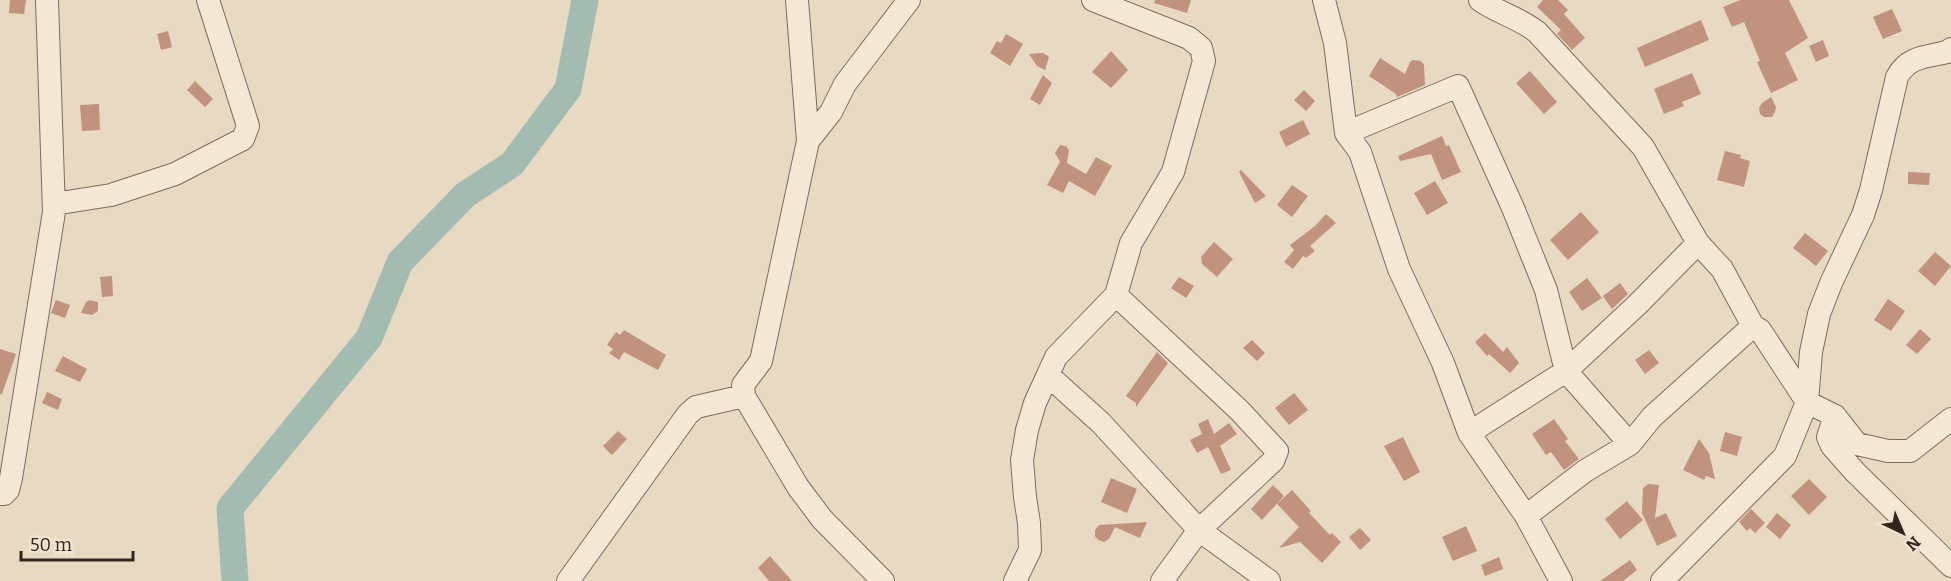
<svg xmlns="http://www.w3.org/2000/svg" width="1951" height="581" font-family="Bitter,serif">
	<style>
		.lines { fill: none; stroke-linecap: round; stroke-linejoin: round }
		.river { stroke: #a4bbb2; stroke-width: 27 }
		.building { fill: #c1927d }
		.minor-casing { stroke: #806b5c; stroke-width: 24 }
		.minor { stroke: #f4e7d5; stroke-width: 22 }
	</style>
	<rect width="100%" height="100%" fill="#e8d9c3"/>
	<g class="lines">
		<!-- river -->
		<path class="river" d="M235,581L230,508L369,338L400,262L465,195L512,164L568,89L585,0"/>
	</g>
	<!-- building -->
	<path class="building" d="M10,0H26L24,14L9,13Z
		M1155,0H1191L1187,13L1154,3Z
		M1543,0H1558L1568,10L1564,14L1585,38L1572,50L1557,34L1561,30L1537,7Z
		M1740,0H1789L1808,38L1785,53L1798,80L1771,93L1757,62L1760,61L1744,22L1732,27L1723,7Z
		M1892,9L1902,31L1883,39L1873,17Z
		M1701,20L1709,40L1645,67L1637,48Z
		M168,31L172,47L161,50L157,34Z
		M1006,34L1023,44L1010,66L990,53L997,41L1001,43Z
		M1823,40L1829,56L1816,62L1809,46Z
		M1111,51L1128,70L1111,88L1092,72Z
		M1043,53L1049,57L1045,70L1037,66L1029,54Z
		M1380,58L1405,74L1410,62L1413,60L1421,61L1424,65L1425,85L1397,97L1396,94L1369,76Z
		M1530,71L1557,102L1544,114L1516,83Z
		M1692,73L1701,94L1682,102L1684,106L1664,114L1654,89Z
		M1043,75L1052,83L1040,105L1030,99Z
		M195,81L213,99L205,107L187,90Z
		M1304,90L1315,101L1306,111L1294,100Z
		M1771,97L1776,107L1775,112L1772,117H1764L1760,114L1759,108L1762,103Z
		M99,104L100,130L82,131L80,105Z
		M1303,120L1310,134L1286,147L1279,132Z
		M1442,136L1446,146L1449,145L1461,172L1442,180L1431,154L1400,161L1398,156Z
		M1060,145L1066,146L1069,150L1067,163L1086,174L1096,157L1112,166L1095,196L1069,181L1063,193L1047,185L1060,162L1055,153Z
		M1725,151L1741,155L1740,158L1750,161L1744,187L1717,180Z
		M1241,170L1266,196L1255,203L1239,172Z
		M1908,172L1930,173L1929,185L1908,184Z
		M1435,181L1448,203L1427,215L1414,193Z
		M1292,185L1308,196L1292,217L1277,205Z
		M1581,212L1599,232L1568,260L1550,240Z
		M1326,214L1336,223L1310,246L1315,251L1306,258L1303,256L1293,269L1284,262L1294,250L1290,245L1315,226Z
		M1805,233L1828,251L1816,266L1793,248Z
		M1214,242L1233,259L1217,277L1202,264L1201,257Z
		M1935,252L1951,266L1935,286L1918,271Z
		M112,276L113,296L102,297L100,277Z
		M1179,277L1194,286L1186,298L1171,288Z
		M1587,278L1602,298L1582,311L1569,292Z
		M1620,283L1628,294L1612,309L1603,296Z
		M1888,299L1905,311L1891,331L1874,320Z
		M56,300L70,305L65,318L51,313Z
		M90,300L98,302V311L92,315L81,313L86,302Z
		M1920,329L1931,339L1917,354L1906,345Z
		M624,330L666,355L658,370L624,352L619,360L609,353L613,349L607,345L616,332L620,335Z
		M1485,333L1503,352L1507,347L1519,363L1510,373L1489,354L1487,356L1475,342Z
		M1252,340L1265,353L1257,361L1243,348Z
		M0,349L16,354L2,394H0Z
		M1649,350L1659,363L1645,374L1635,360Z
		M1157,352L1168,363L1136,407V403L1126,396Z
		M63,356L87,369L80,382L55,371Z
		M47,392L62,399L58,410L42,403Z
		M1294,393L1308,410L1289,425L1275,408Z
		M1208,419L1214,434L1229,423L1237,434L1220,446L1231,470L1221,474L1208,447L1197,453L1190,440L1202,434L1198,424Z
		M1554,419L1568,439L1565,441L1579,459L1564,470L1551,452L1546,455L1532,434Z
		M618,431L627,439L612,455L603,446Z
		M1725,432L1742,437L1737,456L1720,451Z
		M1403,437L1420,472L1404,481L1384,446Z
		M1699,439L1709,453L1715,479L1706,476L1704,480L1683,470Z
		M1111,478L1137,489L1127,513L1101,502Z
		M1809,479L1827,497L1809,515L1791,496Z
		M1648,484L1659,485L1655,518L1666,513L1677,536L1657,546L1642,513L1643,488Z
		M1273,485L1284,496L1262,520L1251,509Z
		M1292,490L1311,511L1309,513L1330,535L1332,533L1341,542L1322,563L1300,542L1279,548L1299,527L1277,504Z
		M1627,501L1643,520L1620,539L1605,519Z
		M1751,509L1765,523L1755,533L1750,528L1747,531L1739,522Z
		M1777,513L1791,525L1780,539L1766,527Z
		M1147,522L1140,538L1115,527L1109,539L1104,542L1098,540L1095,536V530L1099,525Z
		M1466,526L1477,551L1453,561L1442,537Z
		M1360,528L1371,540L1360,550L1349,537Z
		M770,556L792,581H769L758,568Z
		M1499,557L1503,569L1485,576L1481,565Z
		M1630,560L1637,570L1623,581H1600Z"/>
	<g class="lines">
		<!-- minor casing -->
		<g class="minor-casing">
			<path id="minor" d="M797,0L808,141L761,361L743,385L744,396L798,487L822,519L883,581
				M1324,0L1335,43L1346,133L1360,152L1399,269L1443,363L1469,433L1526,516L1561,581
				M1480,0C1498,13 1520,18 1537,32L1643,147L1698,243L1722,269L1753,326L1760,330L1807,402L1835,416L1857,444L1888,451H1910L1951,419
				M1346,133L1458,86L1513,208L1546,290L1566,371L1630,444
				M808,141L831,112L845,84L909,0
				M54,204L111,195L175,174L243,139L248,126L208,0
				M1116,295L1240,411L1277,451L1273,461L1199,530L1162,581
				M1049,376L1101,423L1199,530L1269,581
				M1835,416L1828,437L1832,446L1855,472L1951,566
				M1469,433L1566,371L1637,305L1698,243
				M0,494H4L8,490L11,478L54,212L47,0
				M1526,516L1585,471L1630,444L1652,417L1753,326
				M568,581L688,414L696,407L744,396
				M1015,581L1030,550L1029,523L1025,497L1022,460L1027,430L1035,403L1056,357L1116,295L1131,243L1173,172L1204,61L1201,48L1189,38L1093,0
				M1662,581L1785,456L1807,402L1811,352L1819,314L1831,283L1863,215L1871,190L1897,77C1908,56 1927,57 1947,52L1951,49"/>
		</g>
		<!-- minor -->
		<use href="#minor" class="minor"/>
	</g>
	<!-- north arrow -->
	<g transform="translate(1903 533) rotate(136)" stroke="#f0e4d1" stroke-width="4.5" paint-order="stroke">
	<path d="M0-4.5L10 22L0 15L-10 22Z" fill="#31251e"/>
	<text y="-9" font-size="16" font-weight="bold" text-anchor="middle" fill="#31251e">N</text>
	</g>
	<!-- scale -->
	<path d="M21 551v9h112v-9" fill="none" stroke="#31251e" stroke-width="3"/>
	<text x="30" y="551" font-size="18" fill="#31251e" stroke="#f0e4d1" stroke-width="4.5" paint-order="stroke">50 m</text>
</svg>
